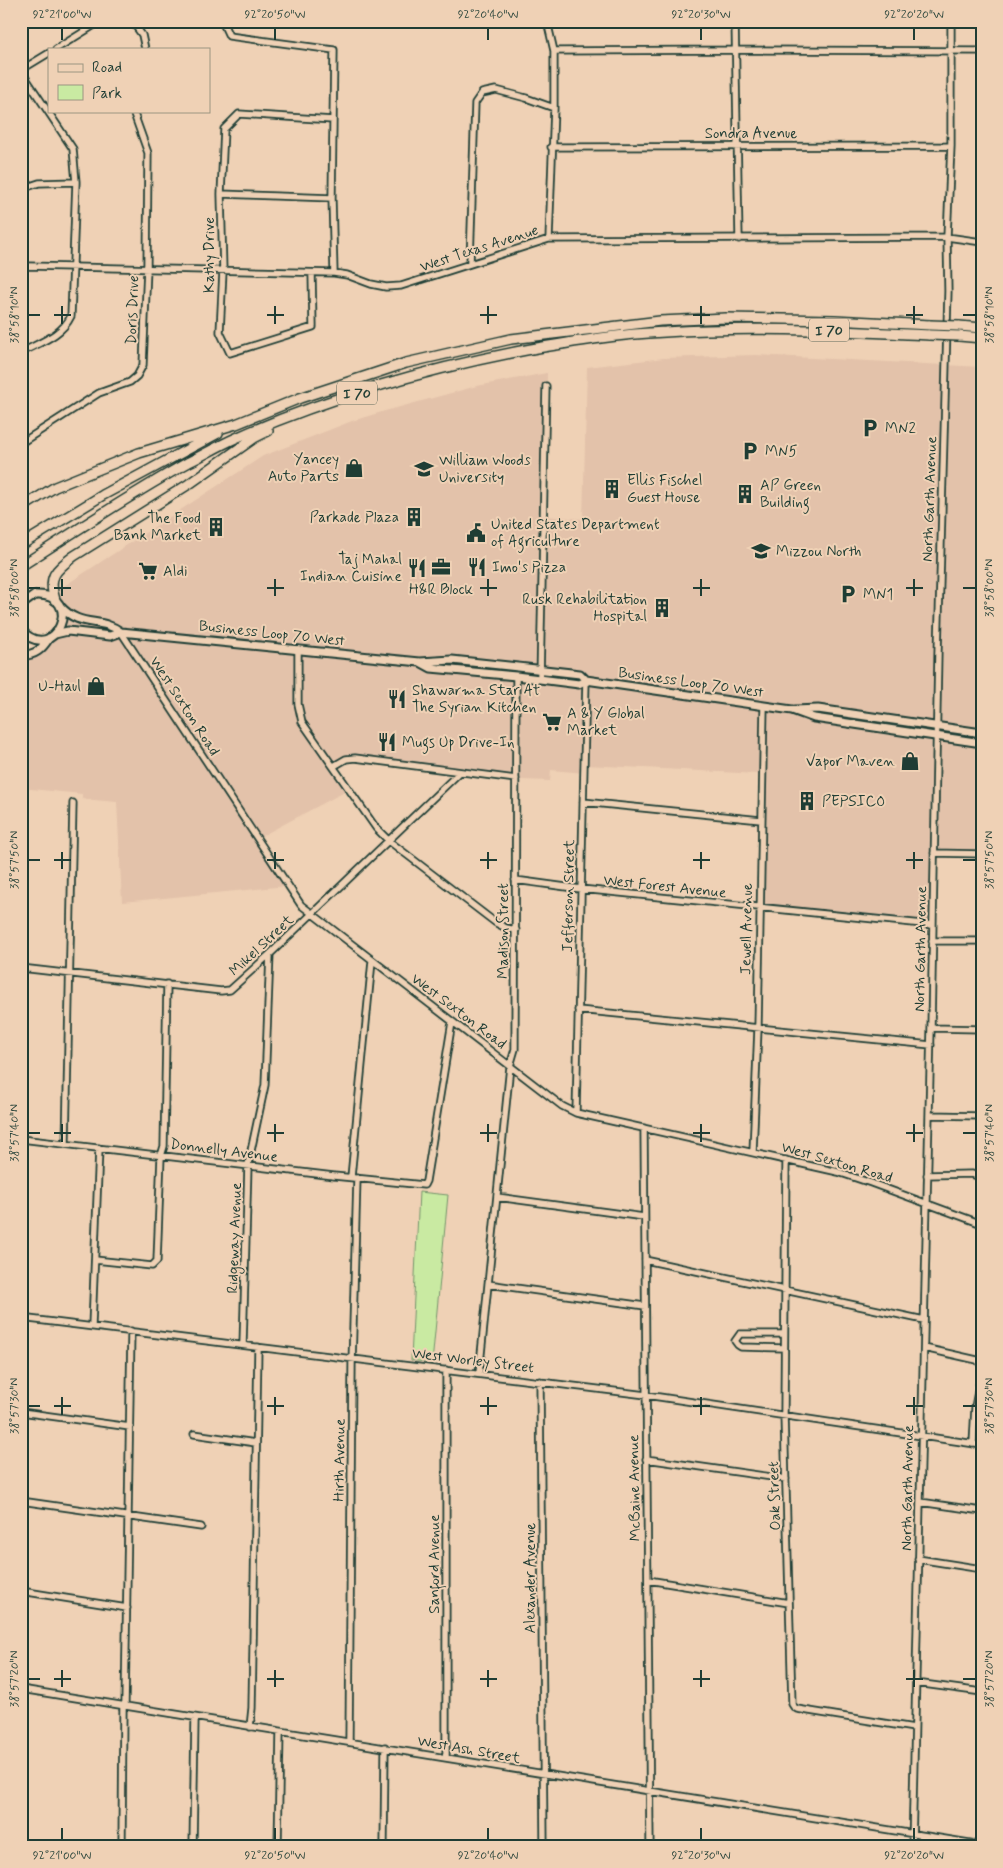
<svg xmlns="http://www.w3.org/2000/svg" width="1003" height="1868" font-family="Mynerve,sans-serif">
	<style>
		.built { fill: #e3c2aa }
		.green { fill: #c9eaa2; stroke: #74946b }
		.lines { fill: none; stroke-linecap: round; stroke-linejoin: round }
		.minor-casing { stroke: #1f3d34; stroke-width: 9 }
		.major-casing { stroke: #1f3d34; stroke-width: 11 }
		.highway-casing { stroke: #1f3d34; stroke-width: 12 }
		.minor { stroke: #efd1b5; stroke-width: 5.5 }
		.major { stroke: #efd1b5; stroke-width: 7 }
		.highway { stroke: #efd1b5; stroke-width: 9 }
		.highway-bridge-casing { stroke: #1f3d34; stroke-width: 12; stroke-linecap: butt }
		.highway-bridge { stroke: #efd1b5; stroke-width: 9 }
		.ticks { fill: none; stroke: #1f3d34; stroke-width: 2 }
		.labels { text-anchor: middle; stroke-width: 4; stroke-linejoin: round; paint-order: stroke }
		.shield { fill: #efd1b5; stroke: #5d695b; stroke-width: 1 }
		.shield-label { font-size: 14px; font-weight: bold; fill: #1f3d34 }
		.street-label { font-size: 15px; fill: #1f3d34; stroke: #efd1b5 }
		.poi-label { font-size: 15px; fill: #1f3d34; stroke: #efd1b5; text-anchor: start }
		.neatline { fill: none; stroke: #1f3d34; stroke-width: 2 }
		.ticks-label { font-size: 12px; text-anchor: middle; fill: #1f3d34 }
	</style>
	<rect width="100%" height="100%" fill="#efd1b5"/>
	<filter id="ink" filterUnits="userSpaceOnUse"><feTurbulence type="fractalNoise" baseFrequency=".02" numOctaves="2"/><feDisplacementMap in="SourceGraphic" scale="10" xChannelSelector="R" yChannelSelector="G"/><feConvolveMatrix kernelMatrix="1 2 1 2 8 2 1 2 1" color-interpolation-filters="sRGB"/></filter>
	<g filter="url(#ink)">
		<!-- built -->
		<path class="built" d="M755,355L982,367V854H935L933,925L760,907L758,774L586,765L585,773L551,770L550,781L521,780L355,759L334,766L350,789L258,838L287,886L122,902L117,802L82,799V794L21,788V657L44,648L64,613L58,590L263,456L352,421L385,411L477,386L547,373L544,516L583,519L587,367L664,358Z"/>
		<!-- green -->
		<path class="green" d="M419,1192L448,1195L432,1363L411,1360Z"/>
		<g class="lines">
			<!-- minor casing -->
			<g class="minor-casing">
				<path id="minor" d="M132,21L142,35L145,49
					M222,21L229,36L334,50L332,198L334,273
					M547,21L554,51V108L549,239
					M735,21L739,239
					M56,49L101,21
					M554,51L735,50L982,51
					M21,70L49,53
					M21,71L73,149L76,182L71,316C62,335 41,342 24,351
					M551,147L951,146
					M21,189L39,183L76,182
					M221,194L332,198
					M470,263L475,103L482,93L496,90L526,98L554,108
					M21,268L28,266L334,273L347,275L371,284L386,287L401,286L549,239L947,237L982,242
					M312,273L313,327L230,353L220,332L223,271L221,194L224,129L239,114L333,120
					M21,443L99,393L130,382L137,376L143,365L147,268L148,153L133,111
					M121,632L301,905L562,1106L576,1113L838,1172L871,1183L982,1224
					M298,649V704L302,722L376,828L389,841L496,923L506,928L516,930
					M540,679L546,386
					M334,766L346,759L355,758L516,779
					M583,802L761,820
					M934,853L982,854
					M515,880L581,889L933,925
					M932,941H982
					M21,968L221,991L230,990L270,954L459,773
					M578,1010L931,1045
					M931,1028L982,1029
					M576,1113L586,680
					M929,1115L982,1116
					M644,1128L650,1847
					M21,1139L334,1176L424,1185L426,1181L452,1022
					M66,1144L73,803
					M753,1152L758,1028L764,706
					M786,1160L784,1415L792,1704L794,1707L797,1709L914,1728
					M927,1175L972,1174L982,1178
					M351,1177L372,961
					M497,1197L644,1217
					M95,1260L152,1266L157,1261L161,1156L164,1146L167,984
					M645,1260L924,1320
					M488,1284L645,1306
					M21,1318L646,1395L982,1445
					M92,1326L99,1148
					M243,1345L248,1165L265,1085L270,954
					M784,1348L741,1347L738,1345L735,1341L740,1334H784
					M924,1348L977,1360L981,1364L982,1366
					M446,1370V1758
					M479,1374L510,1066L515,1049L516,676
					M540,1381L544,1847
					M21,1412L130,1427
					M194,1434L256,1443
					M973,1444L975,1407L982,1370
					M646,1459L786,1479
					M21,1501L201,1527
					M920,1502L982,1511
					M918,1559L982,1569
					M648,1580L789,1603
					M21,1591L127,1608
					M916,1683L982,1692
					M21,1689L982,1845
					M125,1706L131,1331
					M250,1727L252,1708L258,1347
					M349,1742L352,1364L357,1178
					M122,1847L123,1706
					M193,1847L195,1718
					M278,1847L280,1731
					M384,1847L385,1747
					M912,1847L931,1028L938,653L948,291L947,237L951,146V21"/>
			</g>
			<!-- major casing -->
			<g class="major-casing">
				<path id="major" d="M21,605L35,595C86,592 56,667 21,630
					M61,607C80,628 101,617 121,632
					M55,634L68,631L110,636L121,632L420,662L452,660L527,668L580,674L586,680L792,710L814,718L982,743
					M21,655C35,656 42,649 49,638
					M420,662L431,668L516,676L579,684L586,680
					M795,710L818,709L982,733"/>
			</g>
			<!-- highway casing -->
			<g class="highway-casing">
				<path id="highway" d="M959,326L982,328
					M959,336L982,338
					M21,508L55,487L139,453L236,424L300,398L406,363L511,339L660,321L726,318L834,320L930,325
					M21,545L103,495L218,433
					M21,566C77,530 131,494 189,462C205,454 220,445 236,438C329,397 427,369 526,350C572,342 618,334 665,332C753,326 841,331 929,335
					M55,600C47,576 56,570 74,556L189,484L254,438L268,431"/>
			</g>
			<!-- minor -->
			<use href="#minor" class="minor"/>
			<!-- major -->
			<use href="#major" class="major"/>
			<!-- highway -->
			<use href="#highway" class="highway"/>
			<!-- highway-bridge casing -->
			<g class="highway-bridge-casing">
				<path id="highway-bridge" d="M930,325L959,326
					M929,335L959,336"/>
			</g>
			<!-- highway-bridge -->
			<use href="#highway-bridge" class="highway-bridge"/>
		</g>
	</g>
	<!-- ticks -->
	<path class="ticks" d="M62,28V40M275,28V40M488,28V40M701,28V40M914,28V40M62,306V324M275,306V324M488,306V324M701,306V324M914,306V324M28,315H40M54,315H71M267,315H284M480,315H497M693,315H710M906,315H923M963,315H976M62,579V596M275,579V596M488,579V596M701,579V596M914,579V596M28,588H40M54,588H71M267,588H284M480,588H497M693,588H710M906,588H923M963,588H976M62,852V869M275,852V869M488,852V869M701,852V869M914,852V869M28,860H40M54,860H71M267,860H284M480,860H497M693,860H710M906,860H923M963,860H976M62,1124V1142M275,1124V1142M488,1124V1142M701,1124V1142M914,1124V1142M28,1133H40M54,1133H71M267,1133H284M480,1133H497M693,1133H710M906,1133H923M963,1133H976M62,1397V1415M275,1397V1415M488,1397V1415M701,1397V1415M914,1397V1415M28,1406H40M54,1406H71M267,1406H284M480,1406H497M693,1406H710M906,1406H923M963,1406H976M62,1670V1687M275,1670V1687M488,1670V1687M701,1670V1687M914,1670V1687M28,1679H40M54,1679H71M267,1679H284M480,1679H497M693,1679H710M906,1679H923M963,1679H976M62,1828V1840M275,1828V1840M488,1828V1840M701,1828V1840M914,1828V1840"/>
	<!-- icons -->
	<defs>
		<g id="parking-bare" transform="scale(1.5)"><path d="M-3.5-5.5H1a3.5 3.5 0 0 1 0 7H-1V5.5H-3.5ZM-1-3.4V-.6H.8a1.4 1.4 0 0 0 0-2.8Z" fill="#1f3d34" stroke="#efd1b5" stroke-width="2.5" paint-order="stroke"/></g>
		<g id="shop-bare" transform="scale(1.5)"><path d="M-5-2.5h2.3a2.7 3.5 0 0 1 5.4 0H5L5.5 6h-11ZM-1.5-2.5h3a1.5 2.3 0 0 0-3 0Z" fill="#1f3d34" stroke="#efd1b5" stroke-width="2.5" paint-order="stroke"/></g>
		<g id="university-bare" transform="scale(1.5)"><path d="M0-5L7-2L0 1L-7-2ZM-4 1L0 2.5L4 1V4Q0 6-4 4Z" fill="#1f3d34" stroke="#efd1b5" stroke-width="2.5" paint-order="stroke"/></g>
		<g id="building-bare" transform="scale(1.5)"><path d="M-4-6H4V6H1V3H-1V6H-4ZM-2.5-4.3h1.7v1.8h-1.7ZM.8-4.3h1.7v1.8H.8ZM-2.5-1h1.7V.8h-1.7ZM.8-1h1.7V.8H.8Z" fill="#1f3d34" stroke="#efd1b5" stroke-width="2.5" paint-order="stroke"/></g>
		<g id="civic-bare" transform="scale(1.5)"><path d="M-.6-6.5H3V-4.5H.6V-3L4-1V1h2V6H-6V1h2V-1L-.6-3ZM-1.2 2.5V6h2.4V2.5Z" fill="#1f3d34" stroke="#efd1b5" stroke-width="2.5" paint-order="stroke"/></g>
		<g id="office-bare" transform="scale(1.5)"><path d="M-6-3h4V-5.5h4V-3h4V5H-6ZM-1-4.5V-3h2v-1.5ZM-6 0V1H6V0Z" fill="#1f3d34" stroke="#efd1b5" stroke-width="2.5" paint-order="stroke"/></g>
		<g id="restaurant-bare" transform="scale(1.5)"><path d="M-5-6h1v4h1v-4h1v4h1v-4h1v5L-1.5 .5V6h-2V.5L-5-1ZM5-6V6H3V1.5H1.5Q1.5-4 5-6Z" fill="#1f3d34" stroke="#efd1b5" stroke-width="2.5" paint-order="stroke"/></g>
		<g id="supermarket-bare" transform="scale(1.5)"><path d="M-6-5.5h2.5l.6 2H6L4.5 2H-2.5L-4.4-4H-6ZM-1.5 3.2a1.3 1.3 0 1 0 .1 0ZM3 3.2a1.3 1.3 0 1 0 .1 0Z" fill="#1f3d34" stroke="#efd1b5" stroke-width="2.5" paint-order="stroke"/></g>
	</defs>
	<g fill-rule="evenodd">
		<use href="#parking-bare" x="870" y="428"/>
		<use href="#parking-bare" x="750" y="451"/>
		<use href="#shop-bare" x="354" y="468"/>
		<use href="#university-bare" x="424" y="469"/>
		<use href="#building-bare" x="612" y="489"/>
		<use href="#building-bare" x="745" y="494"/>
		<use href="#building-bare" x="414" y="517"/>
		<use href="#building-bare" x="216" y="527"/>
		<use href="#civic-bare" x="476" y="533"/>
		<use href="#university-bare" x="761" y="551"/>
		<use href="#office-bare" x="441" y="567"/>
		<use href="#restaurant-bare" x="477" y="567"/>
		<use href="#restaurant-bare" x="417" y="568"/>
		<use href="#supermarket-bare" x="148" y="571"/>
		<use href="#parking-bare" x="848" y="594"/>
		<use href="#building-bare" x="662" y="608"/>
		<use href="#shop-bare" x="96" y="686"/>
		<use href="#restaurant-bare" x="397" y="699"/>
		<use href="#supermarket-bare" x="552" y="722"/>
		<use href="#restaurant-bare" x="387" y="742"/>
		<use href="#shop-bare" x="910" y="761"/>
		<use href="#building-bare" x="807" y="801"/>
	</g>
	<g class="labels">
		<!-- shield labels -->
		<g class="shield">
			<rect x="809" y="318.5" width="40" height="23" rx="4"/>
			<rect x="337" y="381.5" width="40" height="23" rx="4"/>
		</g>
		<g class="shield-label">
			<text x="829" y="335">I 70</text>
			<text x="357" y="398">I 70</text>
		</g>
		<!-- street labels -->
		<g class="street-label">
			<text x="751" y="138">Sondra Avenue</text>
			<text transform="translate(479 248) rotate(-18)" y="5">West Texas Avenue</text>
			<text transform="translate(209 255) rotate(-90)" y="5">Kathy Drive</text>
			<text transform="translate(132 310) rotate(-88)" y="5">Doris Drive</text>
			<text transform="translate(929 499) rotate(-88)" y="5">North Garth Avenue</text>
			<text transform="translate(272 633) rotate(6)" y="5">Business Loop 70 West</text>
			<text transform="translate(691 682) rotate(8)" y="5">Business Loop 70 West</text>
			<text transform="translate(185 706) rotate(57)" y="5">West Sexton Road</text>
			<text transform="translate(665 886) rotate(6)" y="5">West Forest Avenue</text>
			<text transform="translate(568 896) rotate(-89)" y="5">Jefferson Street</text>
			<text transform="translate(746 929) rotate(-89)" y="5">Jewell Avenue</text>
			<text transform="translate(503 931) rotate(-90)" y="5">Madison Street</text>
			<text transform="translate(261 945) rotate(-43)" y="5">Mikel Street</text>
			<text transform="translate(920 949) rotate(-89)" y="5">North Garth Avenue</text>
			<text transform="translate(459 1011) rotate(37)" y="5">West Sexton Road</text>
			<text transform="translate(224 1150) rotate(7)" y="5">Donnelly Avenue</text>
			<text transform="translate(837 1162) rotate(16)" y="5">West Sexton Road</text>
			<text transform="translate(234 1238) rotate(-88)" y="5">Ridgeway Avenue</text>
			<text transform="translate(473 1360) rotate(7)" y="5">West Worley Street</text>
			<text transform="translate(339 1460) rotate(-89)" y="5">Hirth Avenue</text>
			<text transform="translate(634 1488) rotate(-91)" y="5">McBaine Avenue</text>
			<text transform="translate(907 1488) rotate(-89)" y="5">North Garth Avenue</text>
			<text transform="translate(774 1496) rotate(-92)" y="5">Oak Street</text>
			<text transform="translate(434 1564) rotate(-90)" y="5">Sanford Avenue</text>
			<text transform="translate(530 1578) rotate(-90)" y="5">Alexander Avenue</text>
			<text transform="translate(469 1749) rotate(10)" y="5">West Ash Street</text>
		</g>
		<!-- poi labels -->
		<g class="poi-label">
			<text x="885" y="433">MN2</text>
			<text x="765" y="456">MN5</text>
			<text x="339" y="464" text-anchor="end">Yancey<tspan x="339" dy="17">Auto Parts</tspan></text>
			<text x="439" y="465">William Woods<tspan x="439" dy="17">University</tspan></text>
			<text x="627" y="485">Ellis Fischel<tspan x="627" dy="17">Guest House</tspan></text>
			<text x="760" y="490">AP Green<tspan x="760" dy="17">Building</tspan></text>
			<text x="399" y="522" text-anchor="end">Parkade Plaza</text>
			<text x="201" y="523" text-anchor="end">The Food<tspan x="201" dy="17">Bank Market</tspan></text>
			<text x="491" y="529">United States Department<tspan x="491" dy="17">of Agriculture</tspan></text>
			<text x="776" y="556">Mizzou North</text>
			<text x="402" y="564" text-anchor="end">Taj Mahal<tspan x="402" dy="17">Indian Cuisine</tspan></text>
			<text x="492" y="572">Imo's Pizza</text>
			<text x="163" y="576">Aldi</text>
			<text x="441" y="594" text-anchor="middle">H&amp;R Block</text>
			<text x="863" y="599">MN1</text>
			<text x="647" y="604" text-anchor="end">Rusk Rehabilitation<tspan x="647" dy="17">Hospital</tspan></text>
			<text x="81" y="691" text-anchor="end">U-Haul</text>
			<text x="412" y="695">Shawarma Star At<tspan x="412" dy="17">The Syrian Kitchen</tspan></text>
			<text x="567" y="718">A &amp; Y Global<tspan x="567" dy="17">Market</tspan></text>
			<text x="402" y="747">Mugs Up Drive-In</text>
			<text x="895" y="766" text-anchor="end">Vapor Maven</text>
			<text x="822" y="806">PEPSICO</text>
		</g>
	</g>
	<!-- margin -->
	<rect width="1003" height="1868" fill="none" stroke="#efd1b5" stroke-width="55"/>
	<!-- legend -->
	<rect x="48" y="48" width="162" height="65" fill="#efd1b5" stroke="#9c9681"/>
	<rect x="58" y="64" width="25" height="8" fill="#efd1b5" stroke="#9c9681"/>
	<text x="92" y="72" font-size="15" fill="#1f3d34">Road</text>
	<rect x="58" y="85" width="25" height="15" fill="#c9eaa2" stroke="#9c9681"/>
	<text x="92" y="98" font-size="15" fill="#1f3d34">Park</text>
	<rect x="28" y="28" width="948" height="1812" class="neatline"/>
	<g class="ticks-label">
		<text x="62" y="18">92°21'00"W</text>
		<text x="275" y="18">92°20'50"W</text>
		<text x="488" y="18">92°20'40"W</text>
		<text x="701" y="18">92°20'30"W</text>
		<text x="914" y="18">92°20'20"W</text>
		<text transform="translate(14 315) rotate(-90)" y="4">38°58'10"N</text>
		<text transform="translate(989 315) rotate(-90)" y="4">38°58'10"N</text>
		<text transform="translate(14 588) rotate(-90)" y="4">38°58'00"N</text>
		<text transform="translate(989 588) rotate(-90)" y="4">38°58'00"N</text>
		<text transform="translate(14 860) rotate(-90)" y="4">38°57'50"N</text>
		<text transform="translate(989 860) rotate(-90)" y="4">38°57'50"N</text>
		<text transform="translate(14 1133) rotate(-90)" y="4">38°57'40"N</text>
		<text transform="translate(989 1133) rotate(-90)" y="4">38°57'40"N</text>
		<text transform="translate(14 1406) rotate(-90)" y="4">38°57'30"N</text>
		<text transform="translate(989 1406) rotate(-90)" y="4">38°57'30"N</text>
		<text transform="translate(14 1679) rotate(-90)" y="4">38°57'20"N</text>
		<text transform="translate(989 1679) rotate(-90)" y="4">38°57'20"N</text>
		<text x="62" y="1859">92°21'00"W</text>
		<text x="275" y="1859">92°20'50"W</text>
		<text x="488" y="1859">92°20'40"W</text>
		<text x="701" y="1859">92°20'30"W</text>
		<text x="914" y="1859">92°20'20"W</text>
	</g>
</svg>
